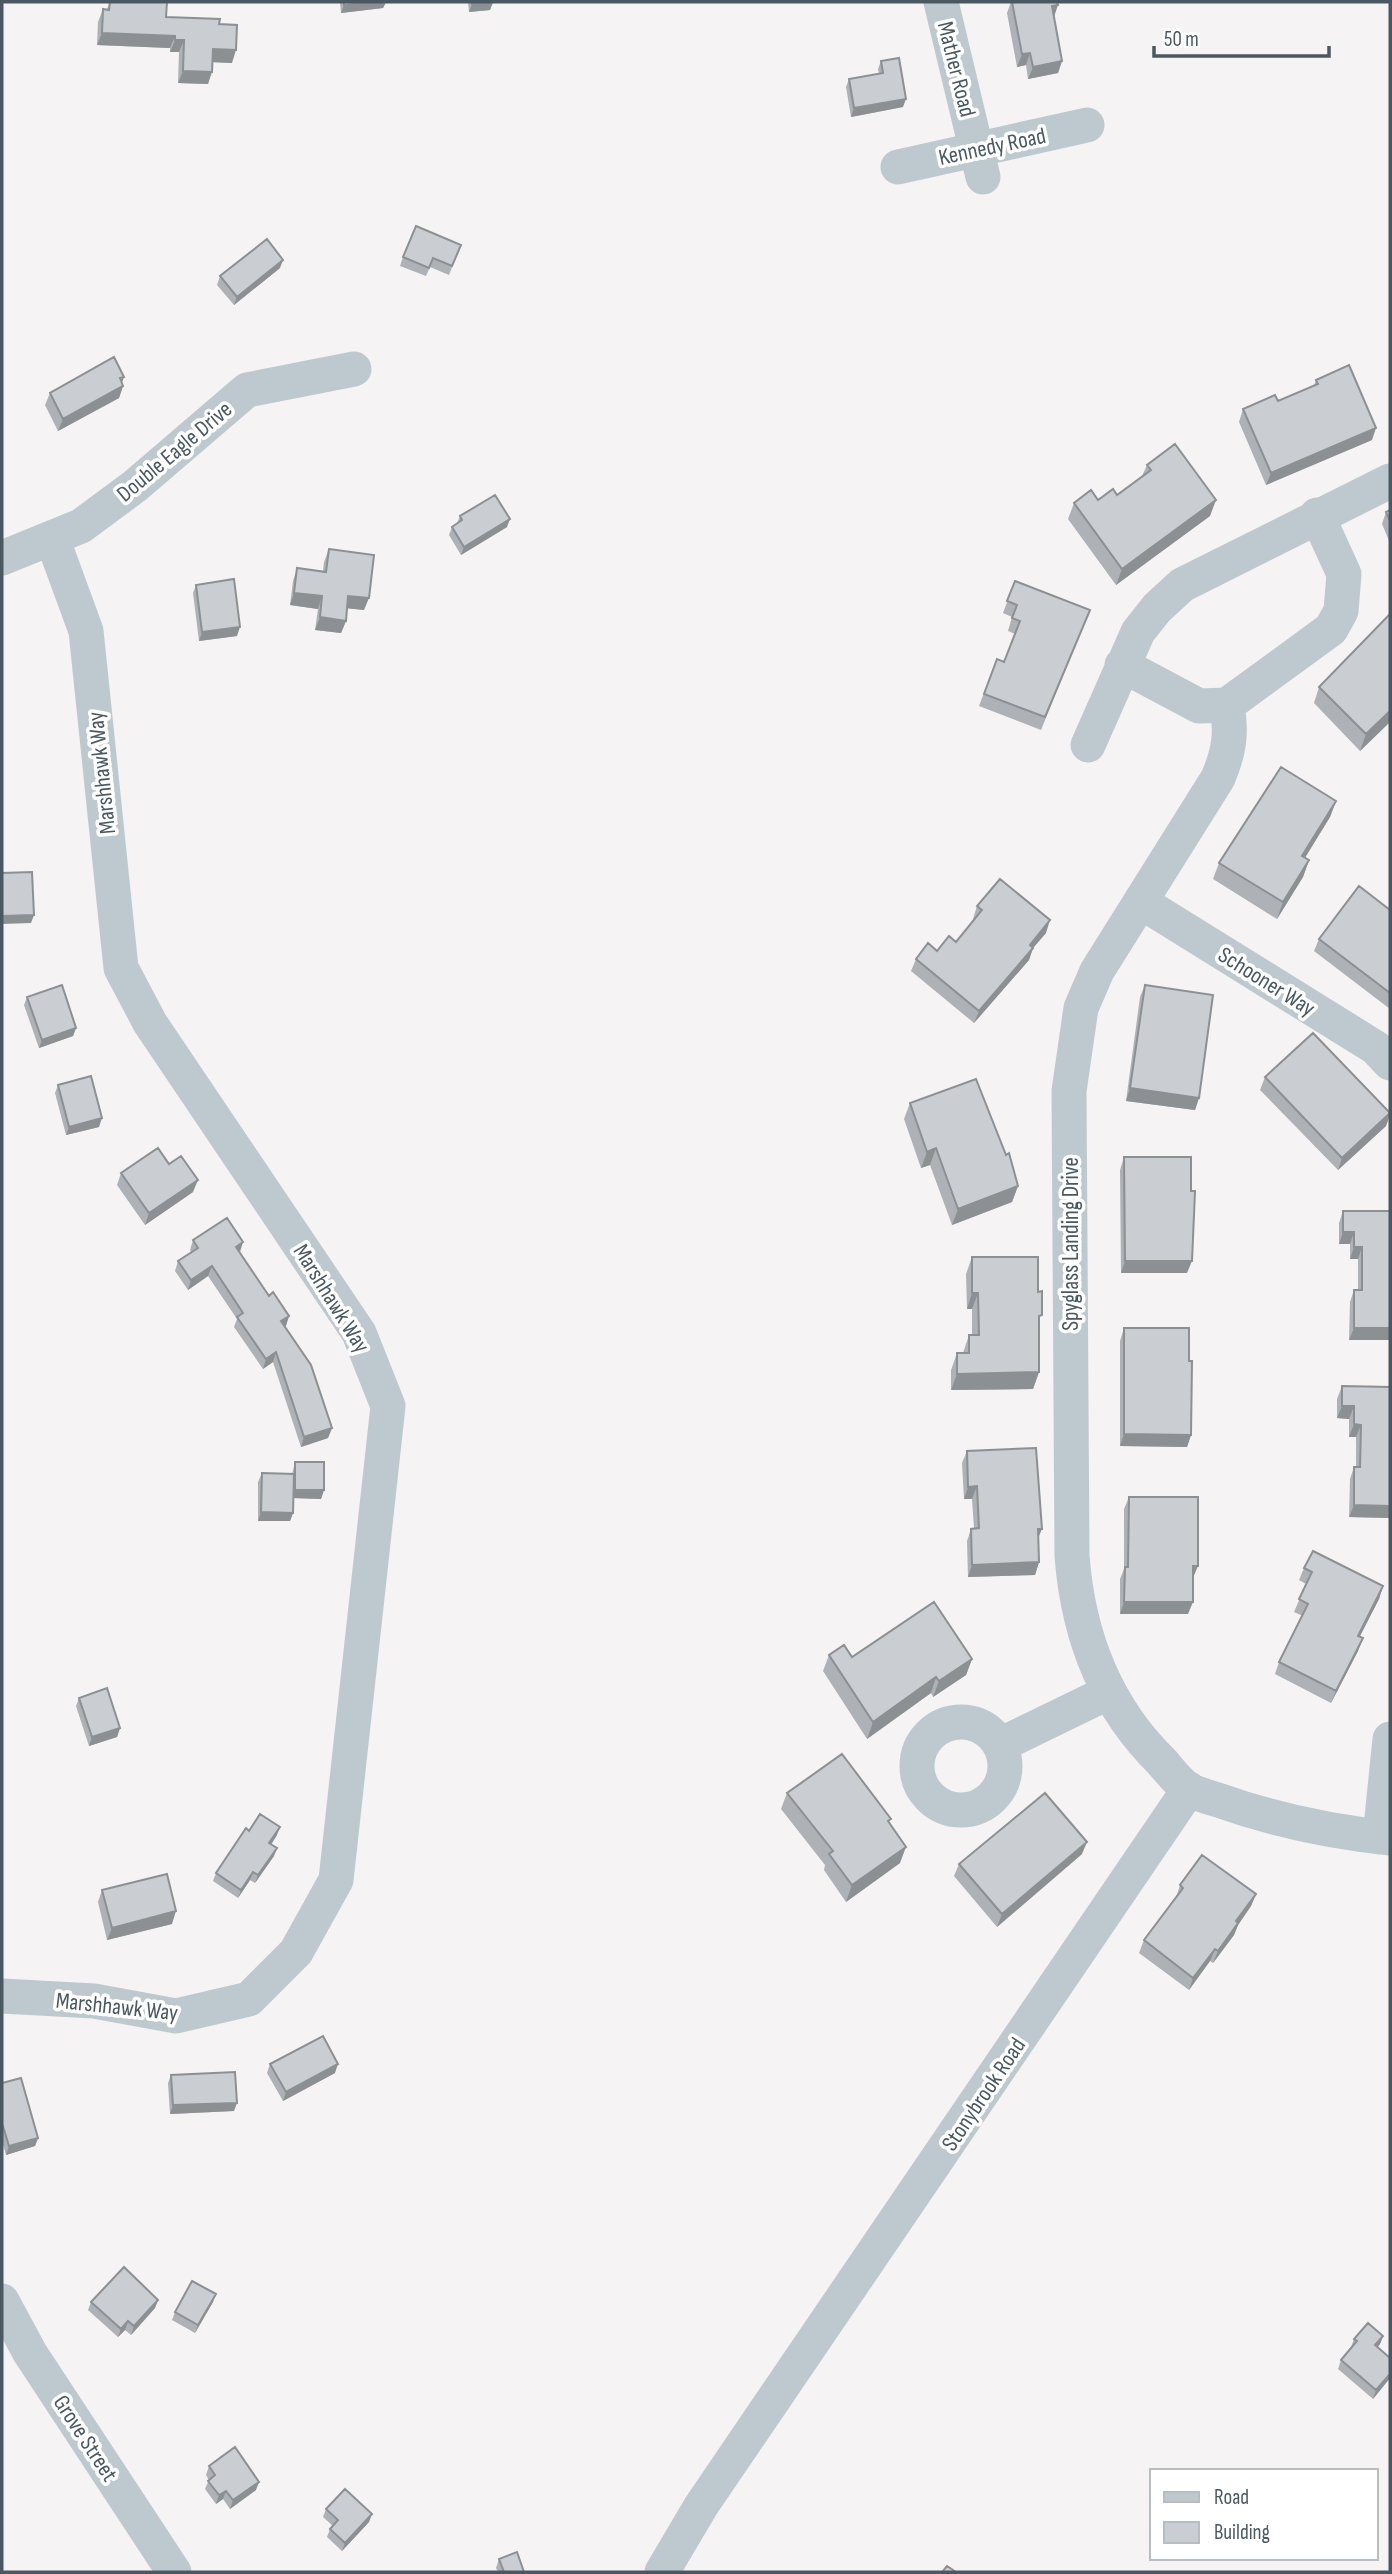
<svg xmlns="http://www.w3.org/2000/svg" width="1392" height="2574" font-family="'Sofia Sans Condensed',sans-serif">
	<style>
		.lines { fill: none; stroke-linecap: round; stroke-linejoin: round }
		.minor { stroke: #bec9cf; stroke-width: 35 }
		.wall { fill: #aeb1b5 }
		.shaded-wall { fill: #8d9093 }
		.building { fill: #caced2; stroke: #8d9093; stroke-width: 2 }
		.labels { text-anchor: middle; stroke-width: 7; stroke-linejoin: round; paint-order: stroke }
		.street-label { font-size: 23px; fill: #4a5961; stroke: #fff }
	</style>
	<rect width="100%" height="100%" fill="#f5f3f3"/>
	<g class="lines">
		<!-- minor -->
		<path class="minor" d="M941,2L983,177
			M898,167L1087,125
			M1317,515L1344,574L1341,611L1331,629L1227,705C1232,733 1229,752 1218,778L1097,971L1081,1008L1069,1091L1072,1556C1078,1635 1105,1706 1162,1762C1170,1771 1178,1782 1188,1789C1196,1794 1209,1797 1218,1800C1274,1820 1332,1832 1390,1838
			M2,558L81,526L135,486L247,390L354,369
			M1122,665L1199,706L1227,705
			M1088,745L1138,632L1157,608L1182,585L1390,481
			M1141,902L1376,1048L1390,1063
			M917 1766a44 44 0 1 1 88 0a44 44 0 1 1-88 0Z
			M1000,1745L1109,1692
			M1380,1837L1390,1739
			M2,1996L94,2001L176,2016L249,1999L296,1952L336,1880L388,1406L359,1333L150,1023L121,968L86,631L52,538
			M2,2301L30,2353L174,2572
			M662,2572L701,2506L1189,1789"/>
	</g>
	<!-- wall -->
	<path class="wall" d="M110,2L166,17L219,24L232,63L213,62L208,84L178,83L179,52H170V48L97,45L98,22L103,9H107Z
		M340,2H386L383,8L341,13Z
		M468,2H493L490,10L469,12Z
		M1011,2H1057L1054,17L1062,61L1058,73L1028,79L1026,65L1017,67L1007,13Z
		M881,61L903,107L851,117L846,87L849,79L879,74L878,69Z
		M461,245L449,275L430,267L426,276L400,266L403,257Z
		M280,268L234,305L217,285L220,276Z
		M1316,380L1372,440L1266,485L1239,422L1243,409L1278,401L1314,386Z
		M122,382L123,386L119,398L58,431L45,405L50,393Z
		M1147,465L1210,516L1116,585L1068,519L1074,503L1098,500L1117,495L1142,476Z
		M1390,510V543L1382,524L1386,512Z
		M460,516L507,527L461,555L449,535L452,527L457,523Z
		M329,549L364,610L347,608L346,621L341,633L315,630L318,609L290,605L293,581L297,568L323,571L324,562Z
		M1015,581L1090,610L1041,730L979,706L997,659L1004,662L1015,634L1008,631L1012,617L1003,613Z
		M196,585L237,636L199,641L193,593Z
		M1390,614V722L1360,751L1314,703L1319,687Z
		M1336,801L1330,817L1305,858L1309,860L1303,877L1277,919L1213,879L1219,863Z
		M977,906L1046,933L1033,948L1029,960L974,1023L911,971L916,959L937,951L956,942L974,920L973,919Z
		M1390,910V1009L1314,951L1319,939Z
		M1145,985L1199,1098L1195,1110L1126,1101L1140,997Z
		M27,997L76,1028L73,1036L39,1048L24,1005Z
		M1265,1077L1390,1113V1115L1386,1126L1338,1170L1260,1090Z
		M58,1085L99,1127L66,1135L55,1093Z
		M910,1103L1018,1186L1012,1202L952,1225L930,1165L921,1168L904,1119Z
		M1124,1157L1191,1191L1187,1273H1121L1120,1170Z
		M169,1164L193,1192L145,1225L117,1185L121,1173Z
		M1343,1211H1390V1340H1349L1350,1302L1354,1290H1358V1259H1350V1244H1339V1223Z
		M193,1240L239,1252L269,1296L289,1316L285,1327L332,1428L328,1438L301,1447L273,1362L263,1369L234,1327L237,1319L208,1276L188,1290L175,1271L178,1261L191,1252L190,1250Z
		M972,1257L1039,1325V1372L1033,1389L951,1390V1370L957,1353H963L969,1335H972V1309H967L966,1274Z
		M1124,1328L1191,1435L1187,1447L1120,1446V1341Z
		M1342,1386L1390,1387V1518L1349,1517L1350,1479L1354,1467H1356V1437H1349V1419L1337,1418V1399Z
		M967,1451L1038,1539L1039,1562L1035,1575L968,1577L967,1541L971,1529L974,1528L972,1499H964L962,1463Z
		M295,1462L324,1490L321,1499L294,1498L293,1513L290,1521H258V1482L262,1473L292,1474Z
		M1129,1497L1193,1578L1188,1614H1120V1579L1124,1569V1509Z
		M1304,1568L1383,1586L1379,1599L1359,1637L1358,1651L1331,1703L1275,1674L1279,1662L1303,1616L1294,1612L1306,1584L1299,1580Z
		M829,1655L852,1657L972,1659L966,1675L933,1697L931,1693L867,1739L823,1671Z
		M79,1698L120,1728L117,1737L89,1746L76,1706Z
		M787,1793L889,1823L900,1863L846,1902L824,1870L825,1865L781,1809Z
		M249,1831L277,1835L271,1845L274,1856L255,1883L250,1880L238,1898L213,1881L216,1873Z
		M1082,1854L997,1927L954,1876L959,1864Z
		M1180,1885L1256,1894L1251,1906L1238,1925L1234,1935L1213,1963L1210,1961L1189,1990L1139,1953L1144,1940L1176,1898Z
		M102,1890L172,1924L107,1940L98,1902Z
		M270,2064L335,2073L283,2101L267,2073Z
		M171,2075L234,2111L170,2114L168,2083Z
		M2,2083L38,2138L35,2146L6,2155L2,2141Z
		M158,2300L155,2308L131,2335L125,2330L118,2337L88,2310L91,2302Z
		M213,2302L195,2333L172,2320L175,2312Z
		M1383,2336L1380,2344L1378,2347L1390,2358V2378L1373,2399L1338,2369L1341,2360L1351,2347L1354,2339Z
		M209,2466L256,2490L230,2509L223,2499L216,2504L205,2489L209,2480L206,2475Z
		M326,2509L369,2522L342,2551L327,2537L330,2529L333,2526L323,2517Z
		M499,2559L524,2572H498L496,2568Z"/>
	<!-- shaded-wall -->
	<path class="shaded-wall" d="M371,2H386L383,8L341,13L344,5Z
		M493,2L490,10L469,12L472,4Z
		M1058,5L1054,17L1052,6Z
		M102,33L175,36L170,48L97,45Z
		M175,40H184L179,52H170Z
		M213,49L236,50L232,63L208,62Z
		M1030,53L1026,65L1017,67L1022,54Z
		M1062,61L1058,73L1028,79L1033,67Z
		M183,71L212,72L208,84L178,83Z
		M906,99L903,107L851,117L854,108Z
		M283,260L280,268L234,305L237,297Z
		M124,377L120,388L123,386L119,398L58,431L63,419Z
		M1376,428L1372,440L1266,485L1271,473Z
		M1216,500L1210,516L1116,585L1122,569Z
		M510,519L507,527L461,555L464,547Z
		M294,593L322,596L318,609L290,605Z
		M348,596L369,598L364,610L344,608Z
		M320,617L346,621L341,633L315,630Z
		M240,627L237,636L199,641L202,632Z
		M1390,711V722L1360,751L1366,734Z
		M1336,801L1330,817L1296,872L1302,856Z
		M1309,860L1303,877L1277,919L1283,902Z
		M34,915L31,923L2,924V916Z
		M1050,920L1046,933L1033,948L1029,960L974,1023L979,1011Z
		M76,1028L73,1036L39,1048L42,1040Z
		M1130,1088L1199,1098L1195,1110L1126,1101Z
		M1390,1114L1386,1126L1338,1170L1342,1158Z
		M102,1118L99,1127L66,1135L69,1127Z
		M936,1148L930,1165L921,1168L927,1152Z
		M198,1180L193,1192L145,1225L149,1213Z
		M1018,1186L1012,1202L952,1225L958,1209Z
		M1343,1232H1354L1350,1244H1339Z
		M243,1242L240,1252L232,1257L236,1247Z
		M1354,1247H1362L1358,1259H1350Z
		M1125,1261H1192L1187,1273H1121Z
		M212,1266L208,1276L188,1290L191,1280Z
		M972,1293H978L972,1309H967Z
		M289,1316L286,1326L277,1331L281,1321Z
		M1354,1328H1390V1340H1349Z
		M276,1352L273,1362L263,1369L266,1359Z
		M1039,1372L1033,1389L951,1390L957,1374Z
		M1342,1406H1354L1349,1419L1337,1418Z
		M1354,1424L1361,1425L1356,1437H1349Z
		M332,1428L328,1438L301,1447L304,1437Z
		M1124,1434L1191,1435L1187,1447L1120,1446Z
		M977,1486L972,1499H964L968,1487Z
		M295,1490H324L321,1499L292,1498Z
		M1354,1505L1390,1506V1518L1349,1517Z
		M261,1512L293,1513L290,1521H258Z
		M1038,1529H1042L1037,1541Z
		M1039,1562L1035,1575L968,1577L972,1565Z
		M1193,1566H1198L1193,1578H1188Z
		M1383,1586L1379,1599L1354,1648L1358,1636Z
		M1124,1602H1193L1188,1614H1120Z
		M1363,1638L1358,1651L1331,1703L1336,1691Z
		M972,1659L966,1675L933,1697L939,1681Z
		M936,1677L931,1693L867,1739L873,1722Z
		M120,1728L117,1737L89,1746L92,1737Z
		M280,1827L277,1835L266,1852L269,1843Z
		M1087,1842L1082,1854L997,1927L1002,1914Z
		M906,1847L900,1863L846,1902L852,1885Z
		M277,1848L274,1856L255,1883L258,1875Z
		M253,1872L250,1880L238,1898L241,1890Z
		M1256,1894L1251,1906L1238,1925L1234,1935L1213,1963L1218,1951L1236,1921Z
		M176,1911L172,1924L107,1940L112,1928Z
		M1215,1949L1210,1961L1189,1990L1193,1978Z
		M338,2064L335,2073L283,2101L286,2092Z
		M237,2103L234,2111L170,2114L173,2105Z
		M38,2138L35,2146L6,2155L9,2146Z
		M216,2294L213,2302L195,2333L198,2325Z
		M158,2300L155,2308L131,2335L134,2326Z
		M128,2321L125,2330L118,2337L121,2329Z
		M1383,2336L1380,2344L1372,2353L1375,2345Z
		M1390,2374V2378L1373,2399L1376,2390Z
		M259,2482L256,2490L230,2509L233,2500Z
		M226,2491L223,2499L216,2504L219,2495Z
		M372,2514L369,2522L342,2551L345,2543Z"/>
	<!-- building -->
	<path class="building" d="M110,2H167L166,17L220,19L219,24L237,25L236,50L213,49L212,72L183,71L184,40H175V36L102,33L103,9L109,10Z
		M344,2H371L344,5Z
		M472,2H491L472,4Z
		M1012,2H1057L1058,5L1052,6L1062,61L1033,67L1030,53L1022,54Z
		M899,58L906,99L854,108L849,79L883,73L881,61Z
		M416,226L461,245L452,266L433,258L429,268L403,257Z
		M267,239L283,260L237,297L220,276Z
		M114,357L124,377L120,378L123,386L63,419L50,393Z
		M1349,365L1376,428L1271,473L1243,409L1275,395L1278,401L1318,384L1316,380Z
		M1175,444L1216,500L1122,569L1074,503L1091,490L1098,500L1113,489L1117,495L1151,470L1147,465Z
		M495,495L510,519L464,547L452,527L462,520L460,516Z
		M1390,510V521L1386,512Z
		M329,549L374,555L369,598L348,596L346,621L320,617L322,596L294,593L297,568L326,572Z
		M234,579L240,627L202,632L196,585Z
		M1015,581L1090,610L1045,717L984,694L997,659L1004,662L1020,621L1012,618L1017,605L1007,601Z
		M1390,614V711L1366,734L1319,687Z
		M1281,767L1336,801L1302,856L1309,860L1283,902L1219,863Z
		M32,872L34,915L2,916V873Z
		M1000,879L1050,920L1030,945L1033,948L979,1011L916,959L928,943L937,951L949,936L956,942L982,910L977,906Z
		M1359,886L1390,910V993L1319,939Z
		M62,985L76,1028L42,1040L27,997Z
		M1145,985L1213,995L1199,1098L1130,1088Z
		M1313,1033L1390,1113L1342,1158L1265,1077Z
		M91,1076L102,1118L69,1127L58,1085Z
		M976,1079L1006,1155L1009,1153L1018,1186L958,1209L936,1148L927,1152L910,1103Z
		M158,1148L169,1164L181,1156L198,1180L149,1213L121,1173Z
		M1124,1157H1191V1191H1195L1192,1261H1125Z
		M1343,1211H1390V1328H1354V1290H1362V1247H1354V1232H1343Z
		M227,1218L243,1242L236,1247L269,1296L273,1292L289,1316L281,1321L311,1365L332,1428L304,1437L276,1352L266,1359L237,1317L243,1313L212,1266L191,1280L178,1261L198,1248L193,1240Z
		M972,1257H1038V1292L1042,1291V1315L1039,1316V1372L957,1374V1353H969V1335H979L978,1293H972Z
		M1124,1328H1189V1361H1192L1191,1435L1124,1434Z
		M1342,1386L1390,1387V1506L1354,1505V1467H1360L1361,1425L1354,1424V1406H1342Z
		M1036,1448L1042,1529H1038L1039,1562L972,1565L971,1529L979,1528L977,1486L968,1487L967,1451Z
		M295,1462H324V1490H295Z
		M262,1473L294,1474L293,1513L261,1512Z
		M1129,1497H1198V1566H1193V1602H1124L1125,1567H1128Z
		M1313,1551L1383,1586L1358,1636L1363,1638L1336,1691L1279,1662L1308,1604L1299,1599L1312,1572L1304,1568Z
		M934,1602L972,1659L939,1681L936,1677L873,1722L829,1655L844,1645L852,1657Z
		M107,1688L120,1728L92,1737L79,1698Z
		M842,1754L891,1819L888,1821L906,1847L852,1885L829,1854L833,1851L787,1793Z
		M1045,1793L1087,1842L1002,1914L959,1864Z
		M260,1814L280,1827L269,1843L277,1848L258,1875L253,1872L241,1890L216,1873L246,1828L249,1831Z
		M1202,1855L1256,1894L1236,1921L1238,1923L1218,1951L1215,1949L1193,1978L1144,1940L1183,1888L1180,1885Z
		M167,1874L176,1911L112,1928L102,1890Z
		M323,2036L338,2064L286,2092L270,2064Z
		M235,2072L237,2103L173,2105L171,2075Z
		M21,2078L38,2138L9,2146L2,2123V2083Z
		M124,2267L158,2300L134,2326L128,2321L121,2329L91,2302Z
		M192,2281L216,2294L198,2325L175,2312Z
		M1368,2323L1383,2336L1375,2345L1390,2358V2374L1376,2390L1341,2360L1357,2341L1354,2339Z
		M235,2447L259,2482L233,2500L226,2491L219,2495L208,2481L215,2475L209,2466Z
		M345,2489L372,2514L345,2543L330,2529L338,2520L326,2509Z
		M517,2552L524,2572H504L499,2559Z
		M947,2566L956,2572H942Z"/>
	<g class="labels">
		<!-- street labels -->
		<g class="street-label">
			<text transform="translate(957 69) rotate(76)" y="8">Mather Road</text>
			<text transform="translate(992 146) rotate(-12)" y="8">Kennedy Road</text>
			<text transform="translate(174 451) rotate(-40)" y="8">Double Eagle Drive</text>
			<text transform="translate(101 773) rotate(-96)" y="8">Marshhawk Way</text>
			<text transform="translate(1267 981) rotate(32)" y="8">Schooner Way</text>
			<text transform="translate(1070 1244) rotate(-90)" y="8">Spyglass Landing Drive</text>
			<text transform="translate(332 1298) rotate(58)" y="8">Marshhawk Way</text>
			<text transform="translate(117 2006) rotate(6)" y="8">Marshhawk Way</text>
			<text transform="translate(983 2094) rotate(-56)" y="8">Stonybrook Road</text>
			<text transform="translate(86 2438) rotate(57)" y="8">Grove Street</text>
		</g>
	</g>
	<!-- border -->
	<rect width="1392" height="2574" fill="none" stroke="#4a5961" stroke-width="7"/>
	<!-- legend -->
	<rect x="1150" y="2469" width="228" height="91" fill="#ffffff" stroke="#b7bdc0" stroke-width="2"/>
	<rect x="1164" y="2492" width="35" height="10" fill="#bec9cf" stroke="#b7bdc0" stroke-width="2"/>
	<text x="1214" y="2504" font-size="21" fill="#4a5961">Road</text>
	<rect x="1164" y="2522" width="35" height="21" fill="#caced2" stroke="#b7bdc0" stroke-width="2"/>
	<text x="1214" y="2539" font-size="21" fill="#4a5961">Building</text>
	<!-- scale -->
	<path d="M1154 46v10h175v-10" fill="none" stroke="#4a5961" stroke-width="3.5"/>
	<text x="1164" y="46" font-size="21" fill="#4a5961" stroke="#ffffff" stroke-width="5" paint-order="stroke">50 m</text>
</svg>
